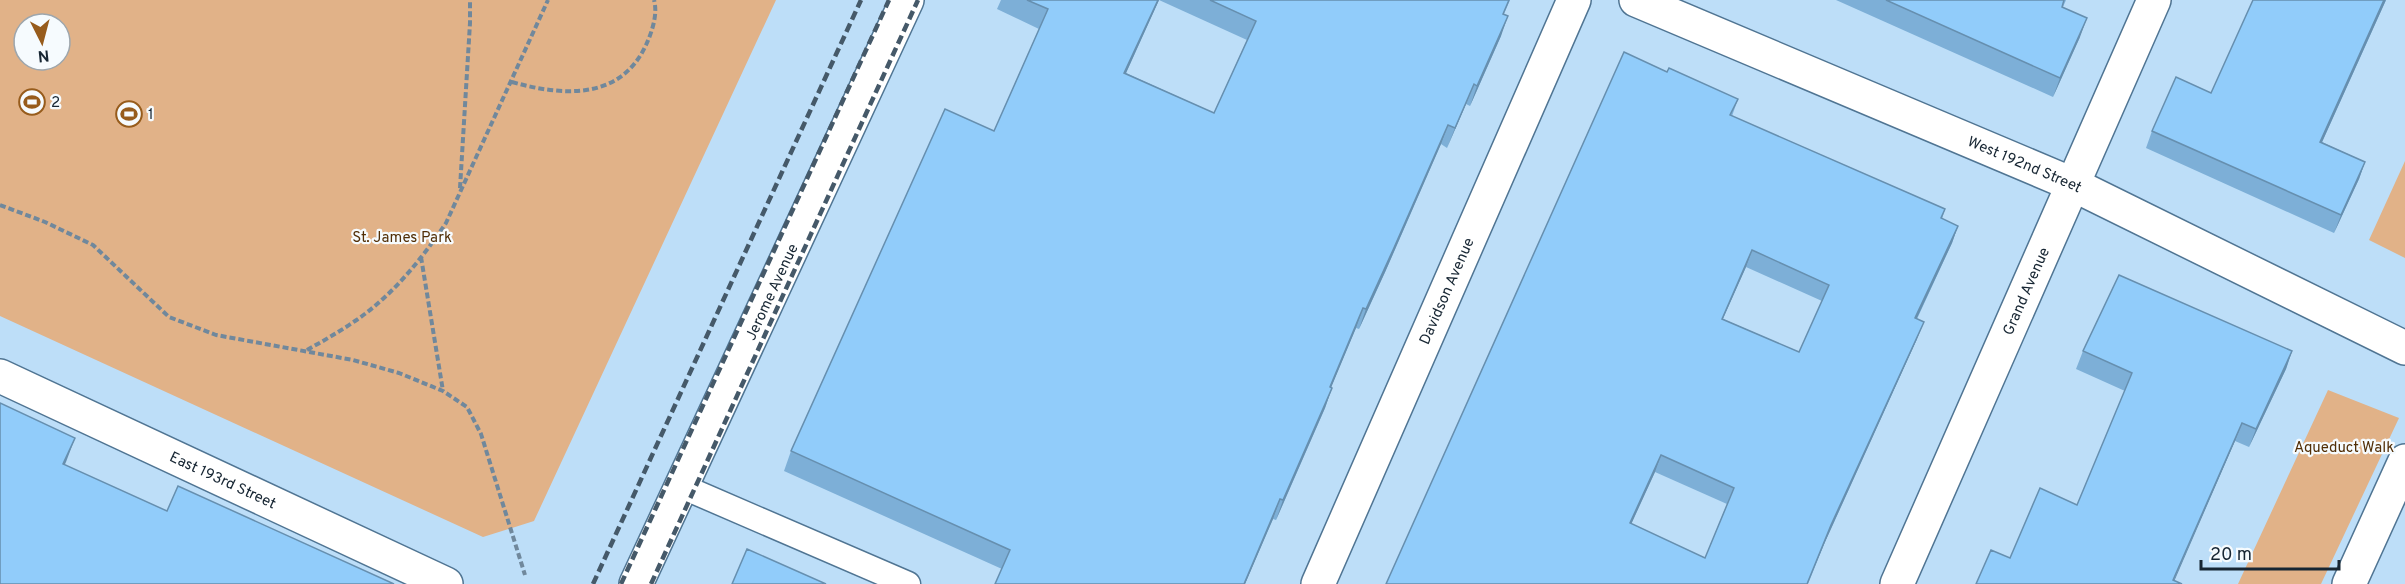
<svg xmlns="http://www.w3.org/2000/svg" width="2405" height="584" font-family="Overpass,sans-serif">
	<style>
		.green { fill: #e1b288; fill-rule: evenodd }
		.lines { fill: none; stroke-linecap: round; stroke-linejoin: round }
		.service-casing { stroke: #507593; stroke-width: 27 }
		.minor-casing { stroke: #507593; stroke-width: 36 }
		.secondary-casing { stroke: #507593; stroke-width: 36 }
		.path { stroke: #70889c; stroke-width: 4; stroke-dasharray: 6 3; stroke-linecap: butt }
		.service { stroke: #fff; stroke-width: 24 }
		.minor { stroke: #fff; stroke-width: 33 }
		.secondary { stroke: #fff; stroke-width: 33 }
		.rail { stroke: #455969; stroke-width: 4.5; stroke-dasharray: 9 4.5; stroke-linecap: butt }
		.wall { fill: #7dafd7; fill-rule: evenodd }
		.shaded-wall { fill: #668faf }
		.building { fill: #91ccfa; stroke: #668faf; stroke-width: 1.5; fill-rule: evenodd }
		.labels { text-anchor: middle; stroke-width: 4.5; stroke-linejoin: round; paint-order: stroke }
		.poi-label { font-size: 15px; fill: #172633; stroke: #f6fbfe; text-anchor: start }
		.street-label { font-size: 15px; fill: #172633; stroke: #f6fbfe }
		.park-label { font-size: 15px; fill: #512e06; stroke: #f6fbfe }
	</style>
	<rect width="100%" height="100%" fill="#bddef8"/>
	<!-- green -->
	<path class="green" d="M0,0H776L534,521L483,537L0,316ZM24,24H60V60H24Z
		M2405,161V258L2369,240Z
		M2328,390L2399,418L2321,584H2238Z"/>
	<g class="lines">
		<!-- service casing -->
		<g class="service-casing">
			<path id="service" d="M681,486L908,584"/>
		</g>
		<!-- minor casing -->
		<g class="minor-casing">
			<g id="minor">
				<path id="s1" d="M1636,0L2072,184L2405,348"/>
				<path id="s2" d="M0,376L446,584"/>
				<path id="s3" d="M1318,584L1574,0"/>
				<path id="s4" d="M1897,584L2154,0"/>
				<path d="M2349,584L2405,461"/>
			</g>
		</g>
		<!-- secondary casing -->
		<g class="secondary-casing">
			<g id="secondary">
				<path id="s5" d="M636,584L907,0"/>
			</g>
		</g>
		<!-- path -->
		<path class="path" d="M512,82C562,96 620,101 646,45C652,32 658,14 654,0
			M460,188L470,23V0
			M0,205L45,222L93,245L169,317L216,335L353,360L399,373L443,391L467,407L481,434L525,575
			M421,257L443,391
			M307,350C323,341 339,332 355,321C392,296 421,260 446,223L548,0"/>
		<!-- service -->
		<use href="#service" class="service"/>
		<!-- minor -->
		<use href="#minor" class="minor"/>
		<!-- secondary -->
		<use href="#secondary" class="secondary"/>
		<!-- rail -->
		<path class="rail" d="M593,584L861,0
			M621,584L889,0
			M651,584L918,0"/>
	</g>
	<!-- wall -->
	<path class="wall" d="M1001,0H1510L1504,14L1501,36L1470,106L1466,104L1447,148L1441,144L1386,270L1359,329L1356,328L1331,387L1332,388L1325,408L1276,520L1273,519L1245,584H995L1002,569L784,471L791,451L994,131L1039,29L997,9ZM1159,0L1247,40L1214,113L1126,73Z
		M1836,0H2066L2063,7L2080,37L2053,97Z
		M2386,0L2322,142L2365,162L2359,179L2334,233L2146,148L2152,131L2211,93Z
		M1667,72L1738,99L1732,116L1945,209L1942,219L1958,226L1952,243L1917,319V339L1825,542L1808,584H1386ZM1746,267L1822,301L1799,352L1723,319ZM1655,472L1727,504L1705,558L1631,524Z
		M2083,351H2292L2286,369L2249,447L2235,441L2174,580L2010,558L2077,505L2125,391L2076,369Z"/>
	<!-- shaded-wall -->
	<path class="shaded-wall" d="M1158,0H1159L1117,93L1124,73Z
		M2384,0H2386L2314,160L2320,142Z
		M1508,16L1501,36L1470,106L1477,86Z
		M2087,18L2080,37L2053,97L2060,78Z
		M1474,84L1466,104L1447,148L1455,128Z
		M1448,125L1441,144L1386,270L1359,329L1366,309Z
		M2365,162L2359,179L2334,233L2341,215Z
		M1958,226L1952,243L1909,335L1915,318Z
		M1752,250L1746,267L1715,336L1722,319Z
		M1363,308L1356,328L1323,407L1330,387Z
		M1924,322L1917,339L1825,542L1807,584L1831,525Z
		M2292,351L2286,369L2249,447L2256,429Z
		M1332,388L1325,408L1276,520L1283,500Z
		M2242,423L2235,441L2173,584H2172Z
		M75,438L66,462L54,488L63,464Z
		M1661,455L1655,472L1624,540L1630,523Z
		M1280,499L1273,519L1245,584H1244Z"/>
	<!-- building -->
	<path class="building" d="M1027,0H1158L1124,73L1214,113L1256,21L1210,0H1509L1503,14L1508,16L1477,86L1474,84L1455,128L1448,125L1393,250L1366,309L1363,308L1330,387L1332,388L1283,500L1280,499L1244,584H995L1010,550L791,451L945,109L994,131L1048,9Z
		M1886,0H2064L2062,7L2087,18L2060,78Z
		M2253,0H2384L2320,142L2365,162L2341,215L2152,131L2176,77L2211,93Z
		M1624,52L1667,72L1669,68L1738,99L1730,115L1945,209L1941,218L1958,226L1915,318L1924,322L1831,525L1807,584H1386ZM1752,250L1829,285L1799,352L1722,319ZM1661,455L1734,488L1705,558L1630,523Z
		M2119,275L2292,351L2256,429L2242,423L2173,580L2182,584H1976L1991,550L2010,558L2040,488L2077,505L2132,373L2083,351Z
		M0,403L75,438L63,464L167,511L178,486L394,584H0Z
		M747,549L826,584H732Z"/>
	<!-- icons -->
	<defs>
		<g id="stadium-ring" transform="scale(1.35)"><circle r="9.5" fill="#f6fbfe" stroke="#975c1c" stroke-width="1.5"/><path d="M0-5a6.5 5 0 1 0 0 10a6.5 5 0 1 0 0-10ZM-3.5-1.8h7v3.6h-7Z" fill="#975c1c"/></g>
	</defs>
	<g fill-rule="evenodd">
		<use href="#stadium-ring" x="32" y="102"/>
		<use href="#stadium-ring" x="129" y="114"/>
	</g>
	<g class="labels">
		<!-- poi labels -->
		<g class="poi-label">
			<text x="51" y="107">2</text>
			<text x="148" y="119">1</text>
		</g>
		<!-- street labels -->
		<g class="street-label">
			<text dy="5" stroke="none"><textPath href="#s1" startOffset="422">West 192nd Street</textPath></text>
			<text dy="5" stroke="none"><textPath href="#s5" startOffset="322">Jerome Avenue</textPath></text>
			<text dy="5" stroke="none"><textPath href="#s3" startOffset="320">Davidson Avenue</textPath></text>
			<text dy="5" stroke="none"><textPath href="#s4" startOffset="320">Grand Avenue</textPath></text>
			<text dy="5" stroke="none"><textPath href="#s2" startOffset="246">East 193rd Street</textPath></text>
		</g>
		<!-- park labels -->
		<g class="park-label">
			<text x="402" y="242">St. James Park</text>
			<text x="2344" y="452">Aqueduct Walk</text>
		</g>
	</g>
	<!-- north arrow -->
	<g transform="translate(42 42) rotate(174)"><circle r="28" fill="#f6fbfe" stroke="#9da6ad" stroke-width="1.5"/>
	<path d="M0-4.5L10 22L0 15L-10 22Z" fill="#975c1c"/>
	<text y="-9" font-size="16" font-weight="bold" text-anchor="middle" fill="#172633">N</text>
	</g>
	<!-- scale -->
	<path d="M2201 560v9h138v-9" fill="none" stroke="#172633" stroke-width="3"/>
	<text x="2210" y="560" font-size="18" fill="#172633" stroke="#f6fbfe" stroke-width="4.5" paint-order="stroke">20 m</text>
</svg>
